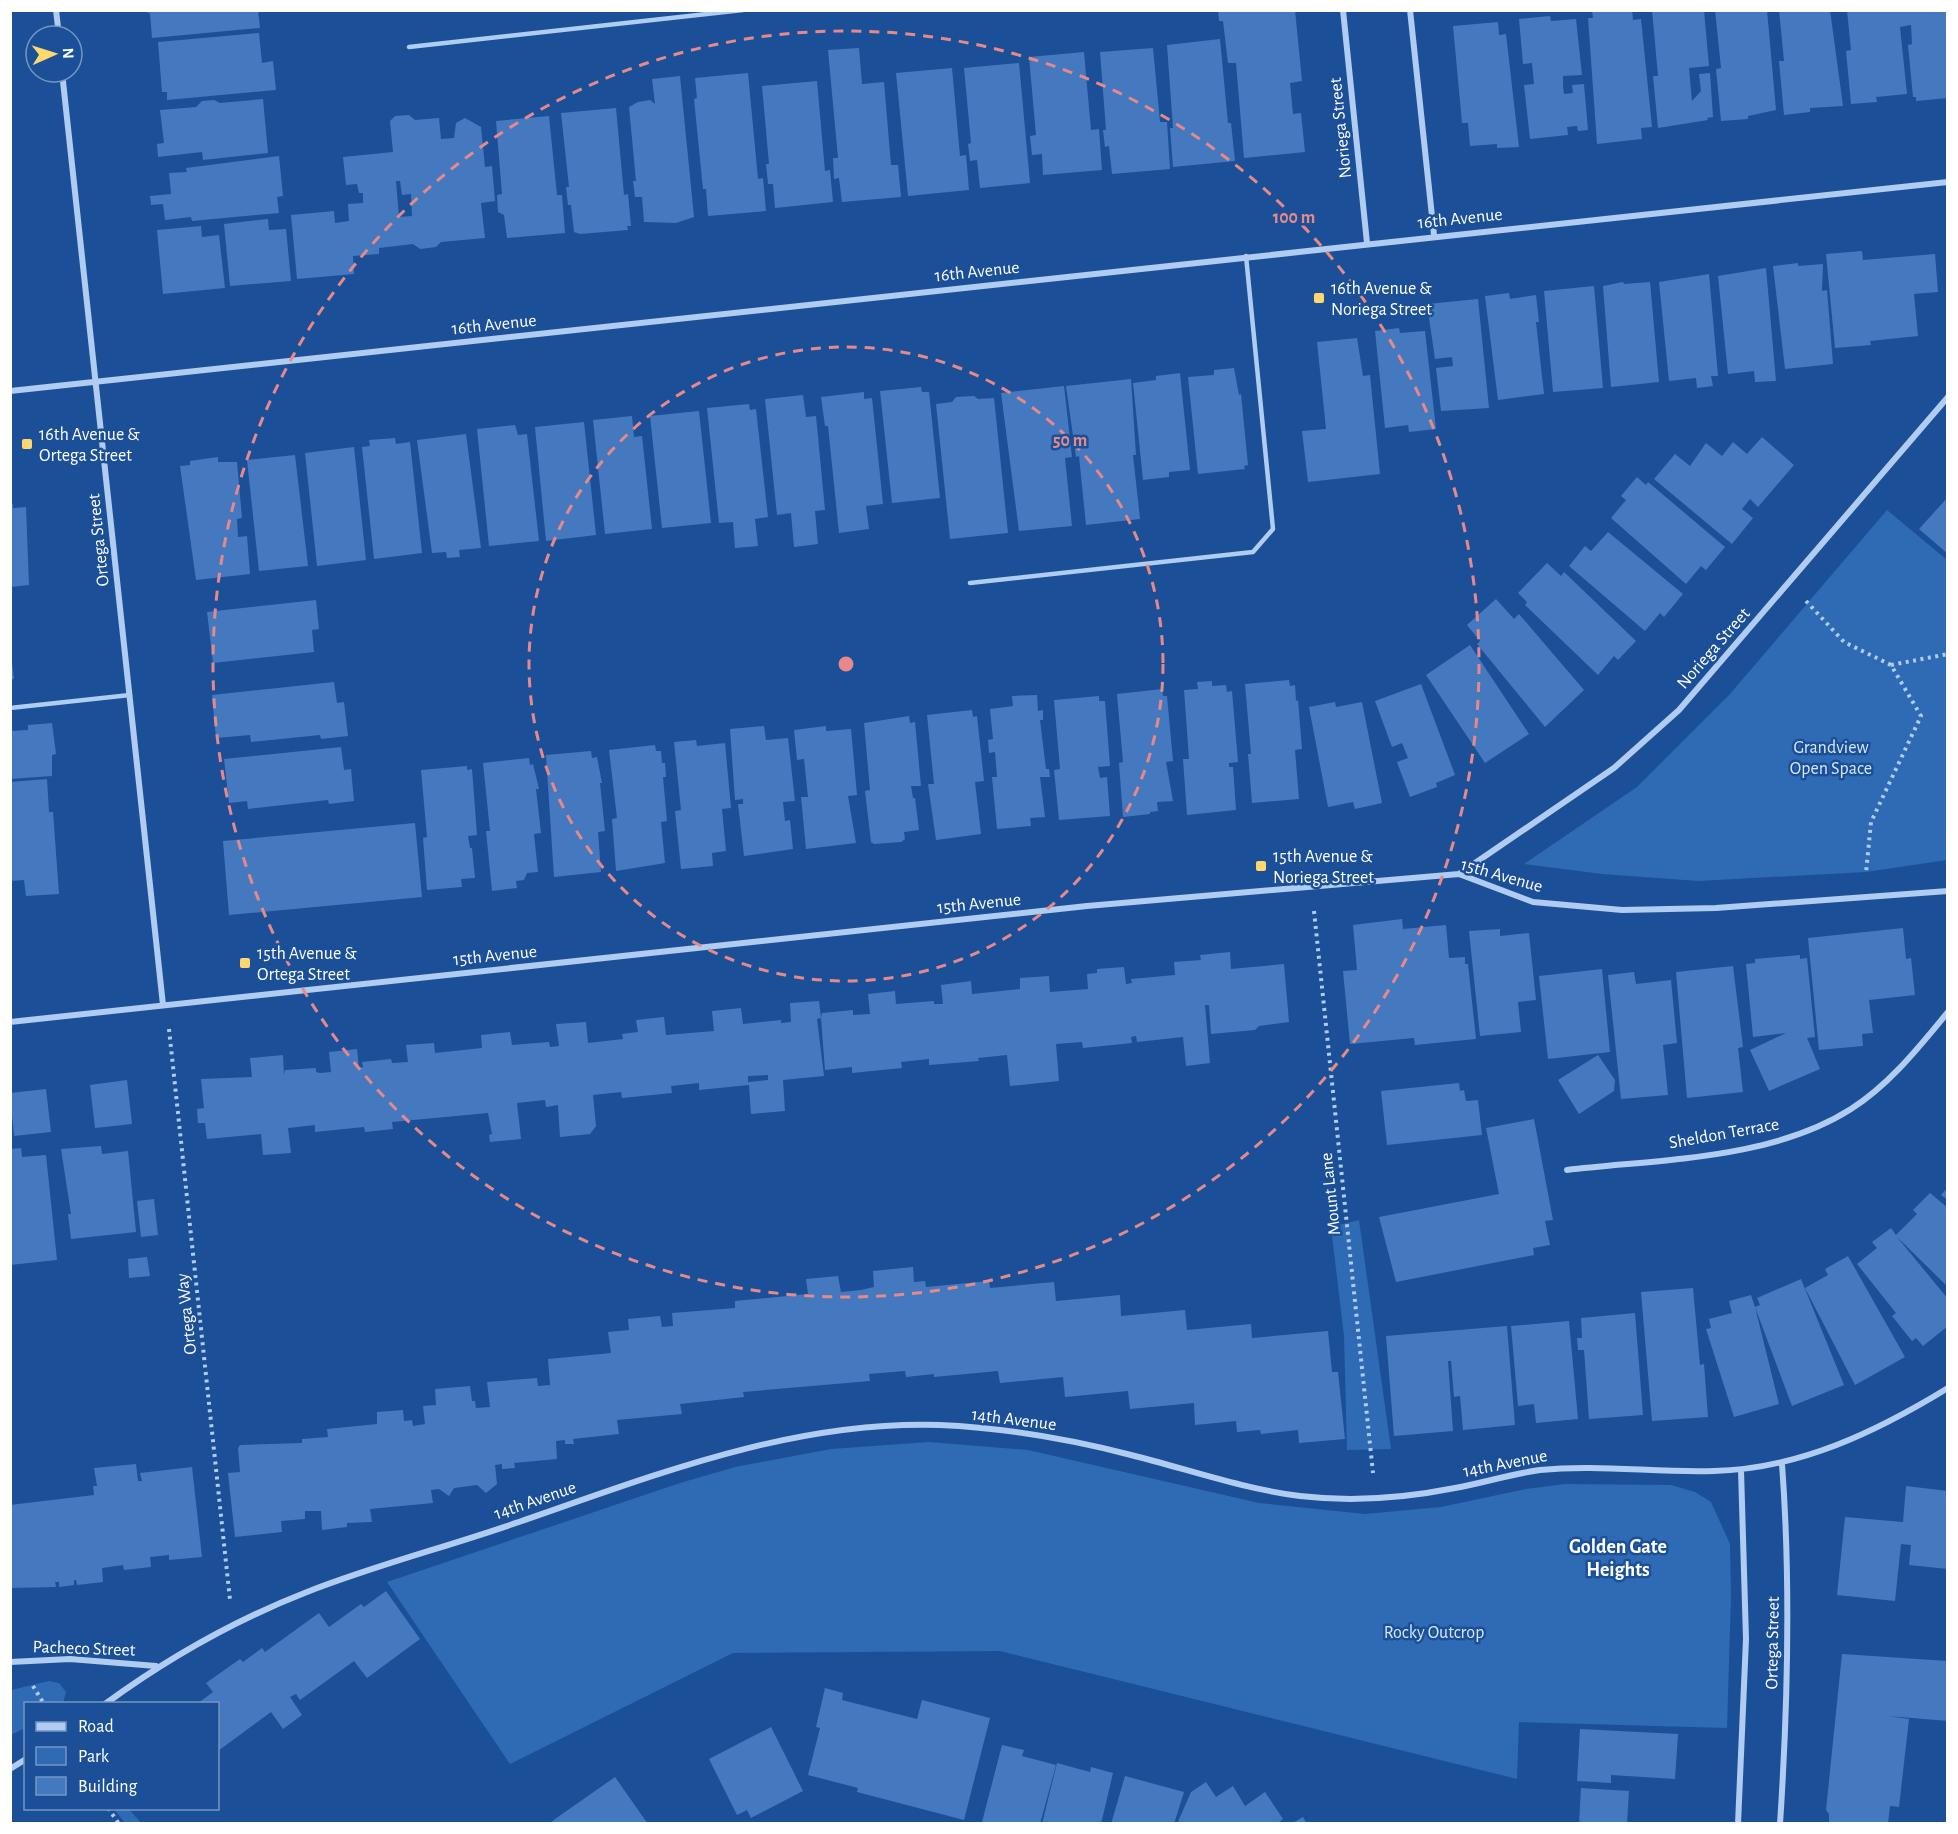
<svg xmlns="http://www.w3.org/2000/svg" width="1958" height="1834" font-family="'Alegreya Sans',sans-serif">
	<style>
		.green { fill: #2f6ab5 }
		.building { fill: #4479bf; fill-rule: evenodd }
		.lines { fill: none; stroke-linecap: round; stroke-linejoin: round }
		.path { stroke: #b0ccf0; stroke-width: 4; stroke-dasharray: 3 4.5; stroke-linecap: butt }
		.service { stroke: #b0ccf0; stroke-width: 4.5 }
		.minor { stroke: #b0ccf0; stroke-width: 6 }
		.ring { fill: none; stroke: #e88989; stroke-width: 3; stroke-dasharray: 10 8 }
		.poi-dot { fill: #ffd76f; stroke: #1b5098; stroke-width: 2 }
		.labels { text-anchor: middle; stroke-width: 5; stroke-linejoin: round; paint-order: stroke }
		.street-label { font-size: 18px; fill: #fff; stroke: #1b5098 }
		.poi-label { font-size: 18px; fill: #fff; stroke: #1b5098; text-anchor: start }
		.park-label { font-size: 18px; fill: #d7e7fb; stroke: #1b5098 }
		.neighbourhood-label { font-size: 20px; font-weight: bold; fill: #fff; stroke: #1b5098 }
		.centre { fill: #e88989; stroke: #1b5098; stroke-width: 3 }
		.ring-label { font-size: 18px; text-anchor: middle; font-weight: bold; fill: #e88989; stroke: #1b5098; stroke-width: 5; stroke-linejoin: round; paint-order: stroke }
	</style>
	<rect width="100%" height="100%" fill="#1b5098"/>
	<!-- green -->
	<path class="green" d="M1887,510L1947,560V860L1866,872L1698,881L1602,874L1524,864L1637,787L1730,694Z
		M1359,1220L1391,1449L1347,1450L1344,1336L1331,1227Z
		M929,1442L1028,1450L1259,1503L1365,1514L1441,1507L1526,1489L1565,1484L1671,1485L1695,1492L1711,1502L1730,1544L1731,1596L1727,1728L1519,1722L1517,1779L1000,1651L733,1653L510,1764L387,1582L680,1483L735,1467L831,1449Z
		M49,1681L59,1683L66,1692L63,1703L26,1704L25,1728L11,1735V1690Z
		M114,1809H129L141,1823H125Z"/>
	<!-- building -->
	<path class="building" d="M147,10H258L260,28L152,38L150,13H148Z
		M1218,10H1295L1302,81L1290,83L1293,114L1301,113L1305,152L1244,158L1236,63H1228L1223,21H1219Z
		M1592,10H1632L1633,20L1641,19L1652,127L1641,128L1642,139L1597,144L1588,18H1593Z
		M1652,10H1704L1709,66L1689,68L1692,101L1701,91L1699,74L1710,73L1713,117L1707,118L1708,120L1658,128L1653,76H1658Z
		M1715,10H1767L1776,110L1748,116V119L1721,121L1716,69L1721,68Z
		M1779,10H1830L1843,106L1810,108V112L1784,115L1779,61H1784Z
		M1847,10H1948V98L1916,101V97H1913L1908,45L1912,44L1911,25L1900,27L1907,94L1876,97L1877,102L1851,104L1846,51L1851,50Z
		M1550,16L1551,21L1576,19L1582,75L1563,76V86L1564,94L1573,93L1572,85L1584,84L1588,130L1578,131L1577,126L1567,127L1568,135L1530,139L1524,85L1534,84L1532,63L1523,64L1519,19Z
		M1498,22L1499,35L1506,34L1519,147L1497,148V144L1470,146L1468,123H1462L1453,26Z
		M259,33L262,63L273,61L276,90L167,100V92H162L158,42Z
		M1220,39L1228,123H1231L1235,161L1173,167L1170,128H1173L1167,45Z
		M859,48L862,84L884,82L891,165H898L901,197L842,202L839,178L834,179L833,158H838L828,50Z
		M1153,48L1160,122H1167L1170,169L1112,174L1109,146L1105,147L1103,130H1106L1100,52Z
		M1084,52L1091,130L1099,129L1102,170L1043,175L1042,154L1032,155L1030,136L1036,135L1029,57Z
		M1019,63L1030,183L980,188L977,160L970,161L968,144L971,143L964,68Z
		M952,68L960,156L966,155L969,190L908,196L896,73Z
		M748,73L758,179L763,178L766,211L708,216L706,189H703L694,99L697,98L695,78Z
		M680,76L694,217L676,223L644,222L642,197H635L633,181H636L629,107L638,102L650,100L655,104L652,79Z
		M817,81L825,171L830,170L833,202L775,208L773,184H768L766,164H769L762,86Z
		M263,99L268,153L203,160L202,152L158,157L157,144L164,143L160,110L196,107L202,101L214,100L220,103Z
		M616,108L624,195L628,194L631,226H627L628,230L580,234L574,232L571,205H568L566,187H569L561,113Z
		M409,115L415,120L439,118L441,139L454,138L456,123L465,118L481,127L485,167L492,166L495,201L481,203L485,238L441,242L436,247L420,249L413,244L379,248V254L353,256L354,274L297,279L291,215L334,211L335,223L349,221L348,204L363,203V193H359L357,184L346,185L343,157L393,152L390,121L395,116ZM396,181H400L402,195L411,194L412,216L399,217Z
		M549,116L557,195H562L565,233L507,238L504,215L498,212L497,195L502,194L496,121Z
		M279,156L283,196L277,197L279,213L192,221L191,217L165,220L163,204L151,205L150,196L171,194L169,173L187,172L186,168Z
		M268,219L269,230L286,229L291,281L230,286L224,224Z
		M201,226L202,237L219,235L225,288L163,294L157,230Z
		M1862,251L1863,260L1935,254L1938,292L1914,294L1918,336L1870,341L1871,345L1835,348L1826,254Z
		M1798,263V266L1823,264L1822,291L1827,290L1833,364L1785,369L1773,266Z
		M1766,268L1776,381L1755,382L1754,371L1728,374L1718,276Z
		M1709,274L1718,376H1711L1713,386L1697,388L1696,378L1669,381L1659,282Z
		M1623,282L1624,284L1650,282L1659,382L1611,387L1603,286Z
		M1594,286L1603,388L1553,392L1544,291Z
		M1509,293L1510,299L1536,295L1539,322H1536L1544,394L1498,400L1485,296Z
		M1478,299L1489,408L1441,411L1436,368L1453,366L1452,357L1435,359L1427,304Z
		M1399,328L1400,333L1425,331L1436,429L1409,432L1408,425L1385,428L1375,331Z
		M1357,338L1363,376L1370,375L1380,474L1308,482L1302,431L1326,429L1317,342Z
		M1234,368L1239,395L1241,394L1248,465L1244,466L1245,469L1198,474L1188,377L1214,375V370Z
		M1180,373L1190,470L1169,472V477L1143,480L1133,383L1156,380V376Z
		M1131,379L1136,455H1133L1140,519L1086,525L1079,456L1076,457L1066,386Z
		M1064,386L1072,457L1065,458L1072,526L1019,531L1001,393Z
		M921,387L922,392H929L940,498L892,503L880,391Z
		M864,392V399L872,398L883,504L866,506L869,529L839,533L828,426H825L821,397Z
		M803,395L806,417L816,416L825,510L815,511L818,544L794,547L791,513L777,515L765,399Z
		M974,396L978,399L994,398L1008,533L950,539L936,404L952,402L956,397Z
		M749,404L750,410L756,409L768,517L755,519L758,546L735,548L733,522L719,523L707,408Z
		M699,411L711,523L662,528L650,416Z
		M632,416L634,437L642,436L652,529L605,534L593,420Z
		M584,422L596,535L546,541L535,427Z
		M515,425L518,435L527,434L539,541L489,546L477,429Z
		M466,434L481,548L459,550L460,557L447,558L446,552L432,553L417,440Z
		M1762,437L1794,465L1758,507L1750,499L1742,509L1753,518L1732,544L1654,479L1675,454L1690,466L1706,443L1722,456L1733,442L1747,454Z
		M395,438L396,444L410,442L422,553L374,559L362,447L370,446L369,440Z
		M354,447L366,560L317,566L305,453Z
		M295,455L308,566L259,571L247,460Z
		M218,457V462H237L242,518L237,519L238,537L247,536L250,574L196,580L180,466L190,465V461Z
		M1637,477L1646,485L1648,482L1725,547L1706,570L1701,566L1686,584L1611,518L1626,500L1621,496Z
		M1948,497V554L1919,529Z
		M10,504H13V508L26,507L29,585L10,587Z
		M1608,532L1683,594L1664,617L1660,613L1645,631L1569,566L1585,546L1591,551Z
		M1547,563L1561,576L1564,572L1636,641L1618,660L1614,656L1598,675L1525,605L1527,602L1518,593Z
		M1496,599L1514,619L1519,614L1584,690L1545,727L1477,644L1480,641L1467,625Z
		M316,600L319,629L312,630L314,652L213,663L207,612Z
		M1470,645L1529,734L1485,763L1426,675Z
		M10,663H12L14,679L10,680Z
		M1289,680L1290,686L1295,685L1296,701L1298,700L1302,749L1295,750L1299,799L1252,803L1248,754H1251L1245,684Z
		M1212,681V686L1226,685L1227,692L1232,691L1238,762L1229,763V767H1233L1236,810L1187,815L1183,759H1189L1184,690L1198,689L1197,682Z
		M334,682L337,703L344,702L348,736L321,739L320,735L251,742L250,735L216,738L212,695Z
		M1421,684L1455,775L1436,783L1437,787L1410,797L1397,762L1408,758L1402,743L1392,747L1375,701Z
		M1162,689L1163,696H1167L1173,761L1166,762L1173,801L1157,802L1158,811L1150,812V814L1123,817L1119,763L1123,762L1117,694Z
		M1037,695L1038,711L1043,710V720H1040L1046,769H1049L1050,777H1040L1045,817L1030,818L1031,826L997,829L992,777H997L995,752L989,753L988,740L993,739L990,709L1013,706L1012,696Z
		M1099,696V701H1105L1110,766L1098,767L1100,778L1107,777L1110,816L1059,820L1054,770L1060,769L1054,700Z
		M1335,702L1336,707L1362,702L1382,803L1355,809L1353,802L1328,807L1309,707Z
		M972,710L973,717L977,716L984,781L975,782L981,834L936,840L928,784H934L927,715Z
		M909,716L910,723L915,722L921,786H911L913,798H915L919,830L904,832L905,839L901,842L874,844L871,842L865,791L870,790L864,723Z
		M52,723L56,754L52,755V776L10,779V731L28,730V725Z
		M764,726L766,740L788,738L795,801L783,802L785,821L790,820L793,849L744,856L738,804H743V799L735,800L730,729Z
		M826,726V731L851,729L857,795L848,796L856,843L806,849L801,797H808L804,759L797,760L794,730Z
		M696,740L697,746L725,743L731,808L722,809L726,851L712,853L713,866L681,869L675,811L681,810L674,742Z
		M655,745L656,751H661L662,763H665L666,777H663L667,821L661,822L665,863L616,871L612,819L617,818L609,750Z
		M341,747L344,770L351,769L354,801L329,804L328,800L248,809L247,801L229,803L224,759Z
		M591,751L592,758L597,757L602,783H600L605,831L598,832L601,872L554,877L546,755Z
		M529,758L530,765L533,764L539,789H536L541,833L534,834L538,872L527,873L524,880L516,881L517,888L492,891L486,831H490L483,763Z
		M467,766V770L472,769L477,835L468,836L470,848H472L475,878L461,879L462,887L427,890L423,838L427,837L421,770Z
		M47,779L49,812H53L59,894L26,896L24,880L10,881V782Z
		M415,823L422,897L229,915L223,841Z
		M1402,919L1403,929L1446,925L1449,958L1465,957V964H1468L1476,1039L1415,1045L1414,1038L1350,1044L1343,971L1357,970L1353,925Z
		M1903,928L1906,959L1911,958L1915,995L1869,1000L1873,1033L1862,1034L1863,1046L1819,1050L1808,938Z
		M1500,929V936L1529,933L1536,1000L1518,1002L1521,1032L1480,1036L1469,931Z
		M1230,952L1231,969L1284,964L1289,1022L1259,1026L1255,1030L1211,1034L1209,1005H1205L1210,1063L1186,1066L1183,1037L1137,1042L1136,1036L1131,1037L1132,1043L1083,1048L1082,1042L1056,1044L1059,1081L1010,1086L1007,1055L978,1058L979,1061L929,1065V1059L901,1062L902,1068L852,1073V1067L825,1070L821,1018L817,1019L824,1076L783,1080L785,1111L751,1114L749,1085L699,1090V1083L671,1086L672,1093L622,1098L621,1092L593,1095L596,1126L590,1134L560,1137L558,1105L546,1107L545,1100L517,1103L521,1139L490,1142L489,1135L492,1134L488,1113L392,1122L393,1129L365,1132L364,1127L315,1132V1125L288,1128L291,1153L263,1155L261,1134L207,1139L205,1123H198L197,1109L204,1108L201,1079L252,1077L250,1058L283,1055L284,1075L285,1070L316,1068V1072L320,1073L331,1072L329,1052L357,1049L359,1068L363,1067L362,1062L391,1059L392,1063L408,1062L406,1045L434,1043L435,1053L482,1048L481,1035L510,1032L512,1045L549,1042L550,1047L559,1046L556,1024L586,1022L588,1043L623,1039L622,1034L638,1032L636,1020L664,1017L666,1035L714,1031L712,1011L741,1008L743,1024L781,1020V1023L791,1022L790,1003L819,1001L821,1018L822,1013L853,1010V1015L870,1014L868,994L895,991L896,1004L934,1001V1004H943L941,985L971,981L972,994L1020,989V978L1049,976L1050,992L1088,989L1087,974L1097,973V969L1124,967L1126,984L1132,983L1131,979L1175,975L1174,962L1201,960L1200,955ZM768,1075V1080L748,1082V1076Z
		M1800,955V959L1807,958L1815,1037L1807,1038L1820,1069L1769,1091L1750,1050L1786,1033L1753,1037L1746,964L1755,963V959Z
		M1733,966L1743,1047L1738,1048L1743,1092L1687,1098L1676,972Z
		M1602,969L1610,1052L1548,1059L1539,976Z
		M1634,972L1636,984L1671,980L1677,1043L1663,1045L1668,1095L1621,1099L1608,975Z
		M1598,1055L1615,1080L1614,1091L1579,1114L1558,1080Z
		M127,1080L132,1124L95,1128L90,1085Z
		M1459,1083L1460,1091L1464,1090L1466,1101L1478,1100L1482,1135L1387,1145L1381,1091Z
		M46,1089L51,1132L14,1136L10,1093Z
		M1534,1119L1553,1220L1545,1221L1550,1245L1533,1248L1534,1255L1396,1282L1379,1217L1499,1194L1486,1128Z
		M101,1146L102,1154L128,1151L136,1232L71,1239L68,1214H71L61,1149Z
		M21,1148L22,1157L46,1155L57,1260L10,1265V1149Z
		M1948,1187V1200L1941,1195Z
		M1930,1193L1948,1208V1287L1897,1237L1948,1299V1326L1923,1346L1916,1338L1912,1341L1892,1316L1896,1313L1857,1264L1877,1248L1872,1242L1891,1228L1896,1235L1917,1214L1913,1210Z
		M154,1199L158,1235L141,1237L137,1201Z
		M1848,1256L1905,1357L1855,1385L1805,1288L1828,1275L1825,1269Z
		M147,1257L150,1276L129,1278L128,1259Z
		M913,1267L914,1282L925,1281L926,1287L989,1281L990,1288L1054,1282L1056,1301L1120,1295L1121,1316L1185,1310L1187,1330L1251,1324L1252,1338L1328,1331L1332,1372H1338L1345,1439L1299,1443L1298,1430L1261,1434L1260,1430L1237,1432L1236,1421L1195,1425L1194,1403L1130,1409L1128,1391L1065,1397L1063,1377L1000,1383L998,1371L934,1377V1374L906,1377L905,1371L869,1374L870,1381L743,1392L744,1397L680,1404L682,1414L617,1420L619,1434L573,1439L574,1444H565V1440L556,1441L557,1459L514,1463L515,1468L502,1469V1464L495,1465L497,1484L486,1493L477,1485L454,1488L449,1496L439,1489L431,1490L433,1503L370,1509L372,1522L347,1523V1527L322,1530L321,1511H305V1519L281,1521L282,1532L235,1537L228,1473L240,1472L238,1448L240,1445L302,1443V1439L328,1437L327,1429L377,1424V1412L403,1410L404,1421L412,1420L413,1426L425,1424L423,1406L436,1405L435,1389L470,1386L472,1401H475L476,1408L490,1407L487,1382L537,1378L538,1386L550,1385L548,1359L611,1353L608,1332L629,1330L628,1319L660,1316L662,1327L673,1326L672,1313L735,1308V1301L808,1294L806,1279L838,1276L841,1292L861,1290L874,1287L873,1271Z
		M1801,1279L1844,1385L1792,1406L1755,1307L1779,1404L1734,1417L1706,1329L1711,1328L1709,1319L1732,1313L1729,1301L1751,1295L1755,1307L1760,1305L1757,1298Z
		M1693,1288L1700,1365L1704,1364L1708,1417L1652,1421L1641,1292Z
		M1635,1313L1643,1415L1589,1419L1584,1350H1578L1577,1338H1582L1581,1318Z
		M1569,1321L1578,1419L1536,1423L1534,1404L1518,1406L1511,1326Z
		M1507,1326L1515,1425L1463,1430L1460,1396L1454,1397L1451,1361H1448L1453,1431L1394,1436L1386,1336Z
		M136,1464L138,1481H142L140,1473L192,1467L202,1557L169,1560V1555L150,1557L151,1567L124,1570L123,1565L102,1568L103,1582L77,1585L76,1580H74V1585L59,1587V1582H55L56,1587L10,1588V1505L94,1495L93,1486H97L94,1468Z
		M1906,1486L1948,1491V1569L1909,1565L1911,1545L1901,1544L1895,1601L1837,1595L1845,1517L1903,1522Z
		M386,1591L420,1639L367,1678L354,1661L300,1700L296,1694L290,1697L302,1715L283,1729L271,1712L218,1751V1704H197L213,1692L206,1683L240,1659L243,1662L262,1648L265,1652L319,1613L329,1627L361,1604L364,1607Z
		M1842,1654L1948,1661V1721L1888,1716L1909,1719L1899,1807L1890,1806L1888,1824H1829V1814L1826,1810Z
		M825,1688L843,1693L842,1700L917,1719L922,1700L990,1718L964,1820L857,1792L858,1788L808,1775L820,1728L816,1727Z
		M771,1727L803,1791L751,1818L747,1810L737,1815L709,1759Z
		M1580,1729L1678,1734L1675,1779L1611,1775V1783L1577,1781Z
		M1002,1745L1024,1750L1022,1756L1056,1765L1040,1824L982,1822Z
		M1057,1763L1090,1772L1091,1767L1113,1773L1101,1824H1042Z
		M1125,1776L1184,1792L1174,1824H1111Z
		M615,1777L648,1824H549L555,1819Z
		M1206,1782L1216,1797L1233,1786L1245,1806L1265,1792L1283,1819L1277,1824H1177L1191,1792Z
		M1581,1788L1629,1791L1627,1824H1579Z
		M1303,1817L1307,1824H1291Z"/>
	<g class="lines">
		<!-- path -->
		<path class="path" d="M1806,601L1844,642L1891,665L1921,716L1871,822L1866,873
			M1891,665L1948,654
			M1314,911L1373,1473
			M169,1029L230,1600
			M33,1686L44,1704
			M108,1808L119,1824"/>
		<!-- service -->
		<path class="service" d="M409,47L743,10
			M970,583L1253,552L1273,529L1246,256
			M10,708L130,695"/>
		<!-- minor -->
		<path class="minor" d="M56,10L59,36
			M1343,10L1367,243
			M1410,10L1434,235
			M62,72L163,1005
			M10,391L1948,182
			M1459,874L1614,768L1679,710L1948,397
			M10,1022L1087,906L1459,874L1533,902L1622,910L1716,908L1948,891
			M1567,1170C1660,1159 1771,1160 1851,1109C1890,1084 1919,1047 1948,1012
			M10,1662L70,1659L156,1666
			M105,1704C168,1658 235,1620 307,1592C373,1566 443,1548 510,1525C650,1477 790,1420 940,1425C1005,1428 1069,1439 1131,1455C1187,1469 1243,1489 1300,1496C1351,1502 1405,1498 1455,1488C1483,1483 1511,1474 1540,1470C1598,1464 1656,1473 1714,1471C1799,1469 1876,1432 1948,1388
			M10,1769L26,1759
			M1738,1824L1746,1639L1741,1470
			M1780,1824C1788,1703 1791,1584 1782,1464"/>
	</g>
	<!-- distance rings -->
	<g class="ring">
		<circle cx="846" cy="664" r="317"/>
		<circle cx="846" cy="664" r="633"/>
	</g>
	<!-- markers -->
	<g class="poi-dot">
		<rect x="1313" y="292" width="12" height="12" rx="3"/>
		<rect x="21" y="438" width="12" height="12" rx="3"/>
		<rect x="1255" y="860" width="12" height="12" rx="3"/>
		<rect x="239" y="957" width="12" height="12" rx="3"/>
	</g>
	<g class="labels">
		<!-- street labels -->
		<g class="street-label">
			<text transform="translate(1340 128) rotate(-96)" y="6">Noriega Street</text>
			<text transform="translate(1460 218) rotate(-6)" y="6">16th Avenue</text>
			<text transform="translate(977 271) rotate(-6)" y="6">16th Avenue</text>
			<text transform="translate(494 324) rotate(-6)" y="6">16th Avenue</text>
			<text transform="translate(98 540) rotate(-96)" y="6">Ortega Street</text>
			<text transform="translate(1713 648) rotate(-49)" y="6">Noriega Street</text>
			<text transform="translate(1502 875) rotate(16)" y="6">15th Avenue</text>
			<text transform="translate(979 903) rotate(-6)" y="6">15th Avenue</text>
			<text transform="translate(495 955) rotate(-6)" y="6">15th Avenue</text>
			<text transform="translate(1724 1133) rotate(-10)" y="6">Sheldon Terrace</text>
			<text transform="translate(1330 1194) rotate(-96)" y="6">Mount Lane</text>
			<text transform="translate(186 1314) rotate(-96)" y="6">Ortega Way</text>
			<text transform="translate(1014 1419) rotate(7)" y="6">14th Avenue</text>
			<text transform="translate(1505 1463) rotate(-11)" y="6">14th Avenue</text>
			<text transform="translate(535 1500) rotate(-19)" y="6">14th Avenue</text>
			<text transform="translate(1772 1643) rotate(-89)" y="6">Ortega Street</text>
			<text transform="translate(84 1648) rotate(2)" y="6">Pacheco Street</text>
		</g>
		<!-- poi labels -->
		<g class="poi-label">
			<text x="1331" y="294">16th Avenue &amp;<tspan x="1331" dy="21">Noriega Street</tspan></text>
			<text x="39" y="440">16th Avenue &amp;<tspan x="39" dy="21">Ortega Street</tspan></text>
			<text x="1273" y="862">15th Avenue &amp;<tspan x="1273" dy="21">Noriega Street</tspan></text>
			<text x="257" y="959">15th Avenue &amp;<tspan x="257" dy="21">Ortega Street</tspan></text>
		</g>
		<!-- park labels -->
		<g class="park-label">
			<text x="1831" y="753">Grandview<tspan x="1831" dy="21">Open Space</tspan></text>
			<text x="1434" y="1638">Rocky Outcrop</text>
		</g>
		<!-- neighbourhood labels -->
		<g class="neighbourhood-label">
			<text x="1618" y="1553">Golden Gate<tspan x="1618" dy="23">Heights</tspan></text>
		</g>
	</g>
	<circle cx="846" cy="664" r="9" class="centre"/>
	<g class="ring-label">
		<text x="1294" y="223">100 m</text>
		<text x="1070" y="446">50 m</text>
	</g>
	<!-- border -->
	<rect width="1958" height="1834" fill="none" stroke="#ffffff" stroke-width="24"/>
	<!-- legend -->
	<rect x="24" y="1702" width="195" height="108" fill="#1b5098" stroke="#7696c1" stroke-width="1.5"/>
	<rect x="36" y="1722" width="30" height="9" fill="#b0ccf0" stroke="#7696c1" stroke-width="1.5"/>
	<text x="78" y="1732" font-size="18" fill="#ffffff">Road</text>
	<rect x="36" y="1747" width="30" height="18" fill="#2f6ab5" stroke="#7696c1" stroke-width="1.5"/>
	<text x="78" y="1762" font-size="18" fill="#ffffff">Park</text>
	<rect x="36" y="1777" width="30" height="18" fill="#4479bf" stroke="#7696c1" stroke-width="1.5"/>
	<text x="78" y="1792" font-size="18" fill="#ffffff">Building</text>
	<!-- north arrow -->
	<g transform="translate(54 54) rotate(87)"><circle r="28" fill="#1b5098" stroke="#7696c1" stroke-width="1.5"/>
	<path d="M0-4.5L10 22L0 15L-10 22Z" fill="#ffd76f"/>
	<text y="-9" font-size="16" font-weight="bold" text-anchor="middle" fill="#ffffff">N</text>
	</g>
</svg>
